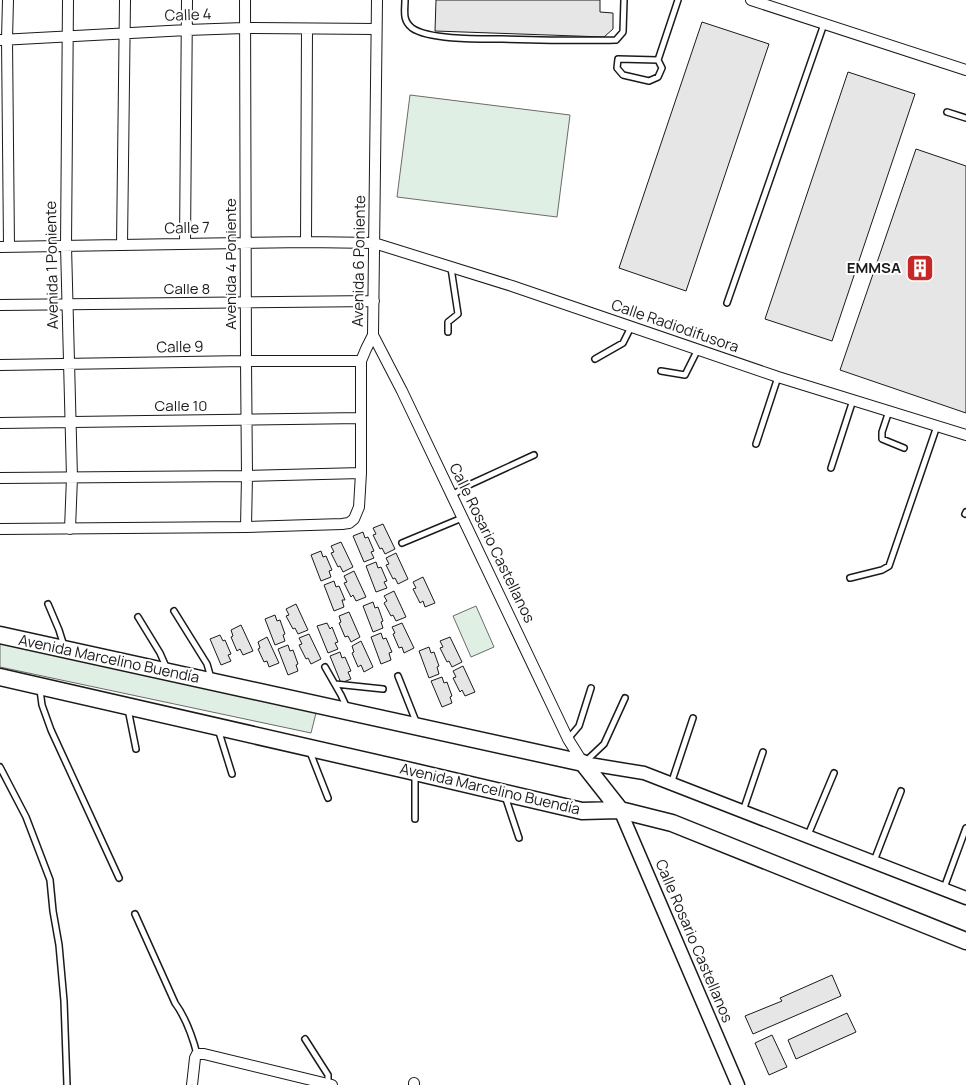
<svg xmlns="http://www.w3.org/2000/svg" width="966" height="1085" font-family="Manrope,sans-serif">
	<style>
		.green { fill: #e0efe3; stroke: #6a6a6a }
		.building { fill: #e6e6e6; stroke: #1a1a1a }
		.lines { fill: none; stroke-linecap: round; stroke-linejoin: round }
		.service-casing { stroke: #1a1a1a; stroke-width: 8 }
		.minor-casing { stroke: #1a1a1a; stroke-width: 12 }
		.tertiary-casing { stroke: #1a1a1a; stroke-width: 15 }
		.primary-casing { stroke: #1a1a1a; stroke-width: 19 }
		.service { stroke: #fff; stroke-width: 5 }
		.minor { stroke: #fff; stroke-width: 10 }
		.tertiary { stroke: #fff; stroke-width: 12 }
		.primary { stroke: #fff; stroke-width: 16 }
		.labels { text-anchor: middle; stroke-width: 4; stroke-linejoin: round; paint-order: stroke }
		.street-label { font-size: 15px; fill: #1a1a1a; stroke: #fff }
		.poi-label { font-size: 15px; font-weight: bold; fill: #1a1a1a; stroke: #fff; text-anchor: end }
	</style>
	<rect width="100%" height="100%" fill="#fff"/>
	<!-- green -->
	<path class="green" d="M410,95L570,115L557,217L397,197Z
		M476,606L494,647L471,657L453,616Z
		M0,639L317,709L311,733L0,667Z"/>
	<!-- building -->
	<path class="building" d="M436,0H600V12L613,13V29L604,37L435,31Z
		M702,22L769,44L686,291L619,268Z
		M848,72L915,94L832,341L765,319Z
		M916,149L966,166V413L840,370Z
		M383,524L395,549L385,554L382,548L380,549L373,535L376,534L373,528Z
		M363,532L365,538L368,537L374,551L371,552L374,558L364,562L353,536Z
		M341,542L353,567L343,572L340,566L338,567L331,553L334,552L331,546Z
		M321,551L323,557L326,556L332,570L329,571L331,577L321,581L311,555Z
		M396,553L408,579L398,584L395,578L393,579L386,565L389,564L386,558Z
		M376,562L378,568L381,567L387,581L384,582L387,588L376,592L366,566Z
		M354,571L366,597L356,601L353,595L351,597L344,583L347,582L344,576Z
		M423,577L435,603L425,607L423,601L420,603L413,589L416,588L413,582Z
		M334,581L336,587L339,586L345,600H342L344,607L334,611L324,585Z
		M394,591L406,617L396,621L393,615L391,616L384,603L387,601L384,596Z
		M373,602L375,608L378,607L383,621L381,622L383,628L373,632L363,606Z
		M296,604L308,630L298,634L295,628L293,629L286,616L289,615L286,609Z
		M349,612L360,637L351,642L348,636L345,637L339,623L341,622L339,616Z
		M275,615L277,621L280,620L285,634L283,635L285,641L275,645L265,619Z
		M327,623L330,629L332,627L338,642L335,643L338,649L328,653L317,626Z
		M402,623L414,648L404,653L402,647L399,648L393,634L395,633L392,627Z
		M241,625L253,651L243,655L240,649L237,651L231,637L233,636L231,630Z
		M381,633L383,639L386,638L392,652L389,653L391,660L381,664L371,637Z
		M309,634L321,659L311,664L308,658L306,659L299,645L302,644L299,638Z
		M220,635L223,641L225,640L231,654L228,655L231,661L221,665L210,639Z
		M267,637L279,663L269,667L267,661L264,662L258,649L260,648L258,642Z
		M450,637L462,662L452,667L449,661L447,662L440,648L443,647L440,641Z
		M361,641L373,667L364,672L361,665L358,667L352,653L354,652L352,646Z
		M288,645L290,651L293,650L298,664L296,665L298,671L288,675L278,649Z
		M429,647L431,653L434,652L439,666L437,667L439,674L429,678L419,651Z
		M340,652L342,658L345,657L351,671L348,672L351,679L341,683L330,656Z
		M463,666L475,692L465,696L462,690L460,692L453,678L456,677L453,671Z
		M442,677L444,683L447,682L452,696L450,697L452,703L442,707L431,681Z
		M832,975L841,996L753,1034L745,1016L782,1001L780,998Z
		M847,1013L856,1032L796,1059L788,1040Z
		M772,1035L787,1067L769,1075L755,1043Z"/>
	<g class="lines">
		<!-- service casing -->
		<g class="service-casing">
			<path id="service" d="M405,0C405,11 402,20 412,28C429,40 480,39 502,39C540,40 578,41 616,40L623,32L624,0
				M658,60L662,68L658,77L649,81L623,75L617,68L618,59L658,60L678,0
				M947,112L966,118
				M727,303L824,24
				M448,332V322L458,314L451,268
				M595,359L623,343L631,327
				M661,371L685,375L698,349
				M889,411L882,432V439L904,448
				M756,444L778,377
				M831,468L853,400
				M452,495L471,484L534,455
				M965,514L966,512
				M402,543L462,518
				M850,578L882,570L889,566L937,426
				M48,604L59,630L64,646
				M174,611L207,664L211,678
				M138,617L160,653L167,669
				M325,667L341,695L347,708
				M398,676L417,724
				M335,684L383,689
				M40,690L42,705L51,730L119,878
				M128,709L136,749
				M218,729L232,774
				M568,739L579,726L591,688
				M310,752L328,798
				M586,761L604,744L625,698
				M0,767L26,817L50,880L53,911L59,945L64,1001L67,1085
				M671,784L693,718
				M505,796L519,838
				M743,811L763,752
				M415,819V775
				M808,835L834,773
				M874,861L901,791
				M944,888L966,828
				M135,914L175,1003C186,1018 192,1035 197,1054
				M305,1039L328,1075V1084"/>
		</g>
		<!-- minor casing -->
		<g class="minor-casing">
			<path id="minor" d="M8,0L7,39L9,247
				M68,0L66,246L72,477L70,529
				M245,0L246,361L247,476L246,527
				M751,0L966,70
				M0,40L187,30L244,28L376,29
				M306,242L307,29
				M185,243L187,0
				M122,245L125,0
				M0,247L306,242L374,243L512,286L778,377L966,435
				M0,305L374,301
				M373,335L402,391L568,739L583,763
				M0,365L246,361H361
				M0,423L361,418
				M0,478L247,476L361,473
				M0,529L246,527L342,524L349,523L354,519L359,507L361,473V361L366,349L373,335L377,0
				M192,1085L195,1058L197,1054H204L332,1085
				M414,1085V1083"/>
		</g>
		<!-- tertiary casing -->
		<g class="tertiary-casing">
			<path id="tertiary" d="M583,763L644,773L966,898
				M620,810L738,1085"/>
		</g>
		<!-- primary casing -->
		<g class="primary-casing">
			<path id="primary" d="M0,635L583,763L620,810
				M0,677L415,772L582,811L620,810L672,823L966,941"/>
		</g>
		<!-- service -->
		<use href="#service" class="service"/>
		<!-- minor -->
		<use href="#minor" class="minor"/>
		<!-- tertiary -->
		<use href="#tertiary" class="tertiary"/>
		<!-- primary -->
		<use href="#primary" class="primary"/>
	</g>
	<!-- icons -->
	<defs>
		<g id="building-square" transform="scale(1.4375)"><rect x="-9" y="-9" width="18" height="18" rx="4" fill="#c62828" stroke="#fff"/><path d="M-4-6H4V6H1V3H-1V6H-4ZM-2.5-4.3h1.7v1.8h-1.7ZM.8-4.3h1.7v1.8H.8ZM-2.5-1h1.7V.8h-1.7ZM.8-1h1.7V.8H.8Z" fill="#fff"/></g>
	</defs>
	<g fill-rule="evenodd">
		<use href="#building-square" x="920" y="268"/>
	</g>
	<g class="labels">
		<!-- street labels -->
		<g class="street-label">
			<text transform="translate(188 15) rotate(-2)" y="5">Calle 4</text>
			<text transform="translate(187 228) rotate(-1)" y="5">Calle 7</text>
			<text transform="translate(359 261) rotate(-89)" y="5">Avenida 6 Poniente</text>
			<text transform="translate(231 264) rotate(-90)" y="5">Avenida 4 Poniente</text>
			<text transform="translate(52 265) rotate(-91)" y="5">Avenida 1 Poniente</text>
			<text x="187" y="294">Calle 8</text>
			<text transform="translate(675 326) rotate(19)" y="5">Calle Radiodifusora</text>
			<text transform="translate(180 347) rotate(-1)" y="5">Calle 9</text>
			<text x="181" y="411">Calle 10</text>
			<text transform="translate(492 543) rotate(64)" y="5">Calle Rosario Castellanos</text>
			<text transform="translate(109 659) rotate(12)" y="5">Avenida Marcelino Buendía</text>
			<text transform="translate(490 789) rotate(13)" y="5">Avenida Marcelino Buendía</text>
			<text transform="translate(694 941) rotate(67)" y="5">Calle Rosario Castellanos</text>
		</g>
		<!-- poi labels -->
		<g class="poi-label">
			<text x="901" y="273">EMMSA</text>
		</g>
	</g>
</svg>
